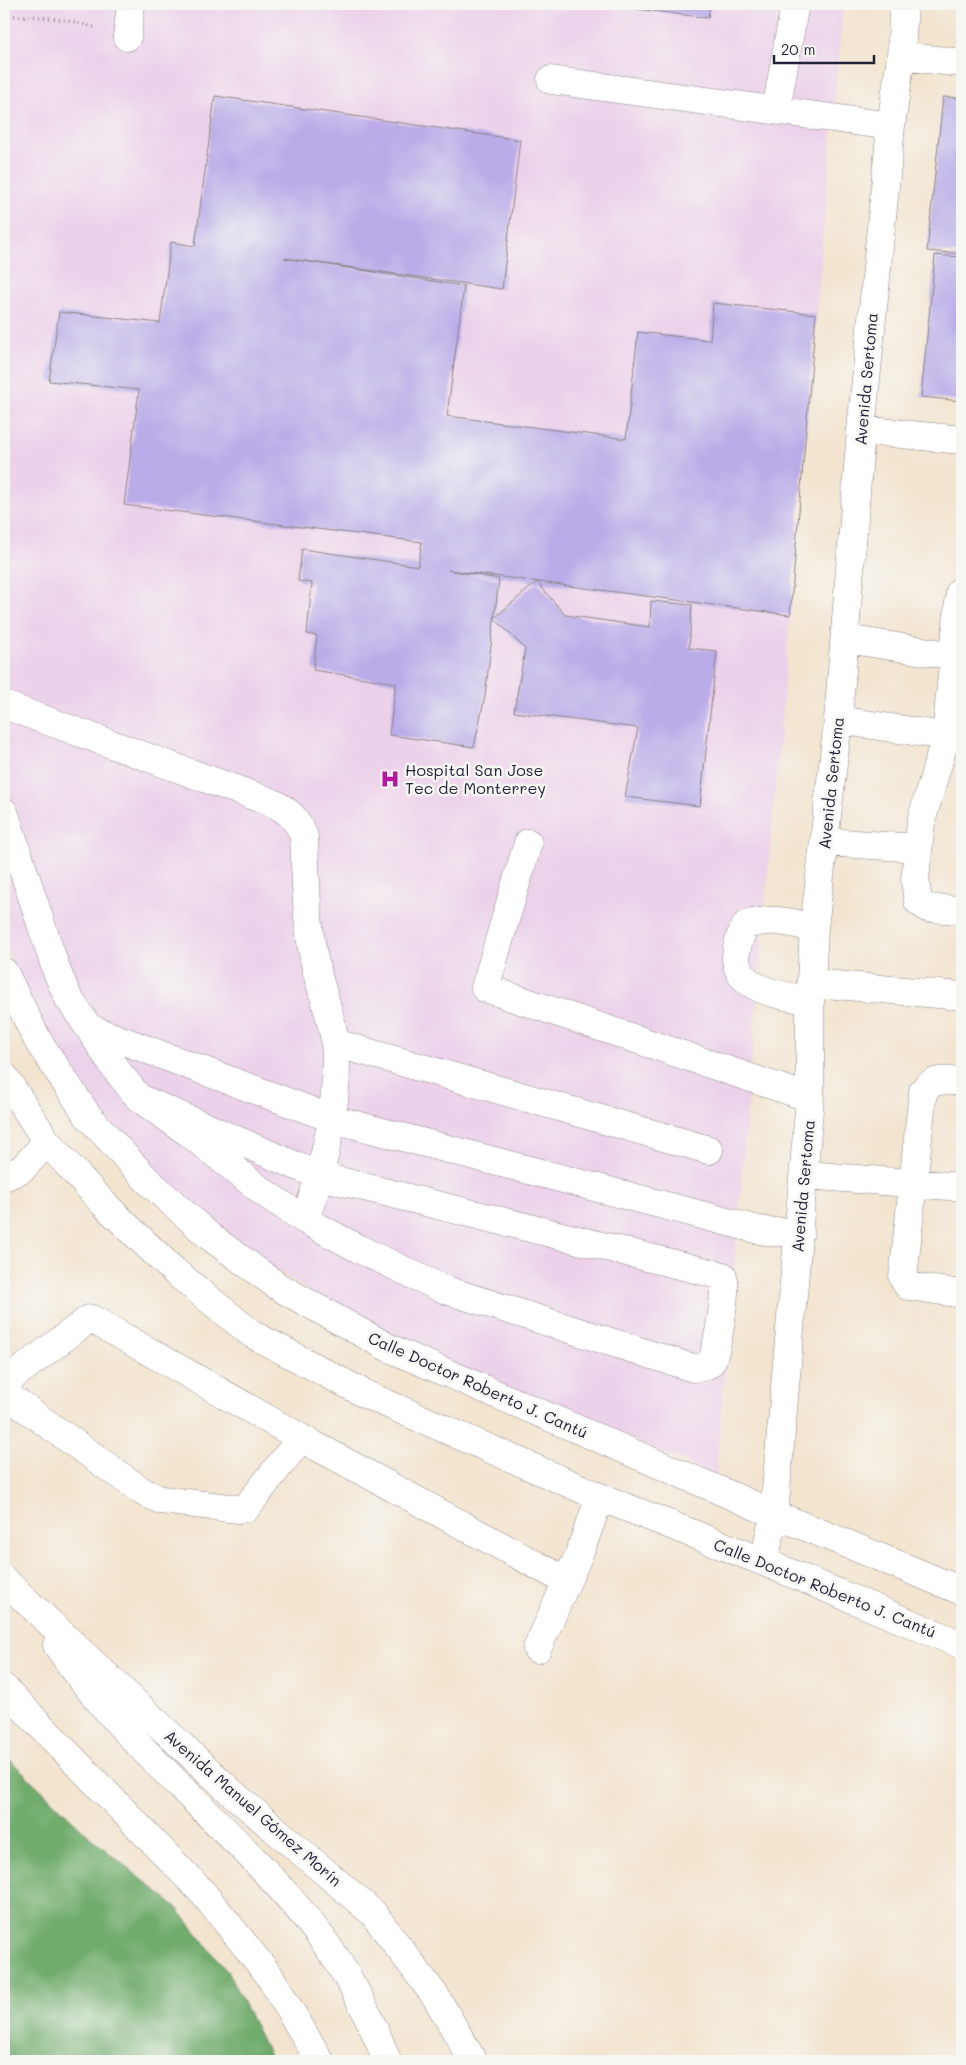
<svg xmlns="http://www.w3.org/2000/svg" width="966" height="2065" font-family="Mali,sans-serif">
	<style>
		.built { fill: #ecd1ea }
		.forest { fill: #70ac6c; stroke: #496754 }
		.building { fill: #b9ace8 }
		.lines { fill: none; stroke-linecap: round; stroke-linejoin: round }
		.minor-casing { stroke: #8a8385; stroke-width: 29 }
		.highway-casing { stroke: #8a8385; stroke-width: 29 }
		.path { stroke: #8a8385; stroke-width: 3; stroke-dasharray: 1 4; stroke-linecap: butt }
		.minor { stroke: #fff; stroke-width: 28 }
		.highway { stroke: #fff; stroke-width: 28 }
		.labels { text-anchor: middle; stroke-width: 5; stroke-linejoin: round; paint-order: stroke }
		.street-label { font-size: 16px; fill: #22223b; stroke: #f6f6f2 }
		.poi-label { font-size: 16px; fill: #22223b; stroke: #f6f6f2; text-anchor: start }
	</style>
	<rect width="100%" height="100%" fill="#f6f6f2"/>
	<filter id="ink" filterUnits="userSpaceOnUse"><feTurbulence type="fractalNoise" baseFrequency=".02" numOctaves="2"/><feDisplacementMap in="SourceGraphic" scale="10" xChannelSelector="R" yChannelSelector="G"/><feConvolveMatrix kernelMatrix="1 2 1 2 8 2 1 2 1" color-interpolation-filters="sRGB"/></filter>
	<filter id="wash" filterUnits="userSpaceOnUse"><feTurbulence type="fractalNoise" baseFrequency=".0096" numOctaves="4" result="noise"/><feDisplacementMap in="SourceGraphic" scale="20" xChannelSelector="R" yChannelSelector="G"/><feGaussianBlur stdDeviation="1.12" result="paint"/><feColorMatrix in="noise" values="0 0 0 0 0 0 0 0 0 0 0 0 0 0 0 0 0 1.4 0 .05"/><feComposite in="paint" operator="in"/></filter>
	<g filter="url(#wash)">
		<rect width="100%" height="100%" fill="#f3e4cf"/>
		<!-- built -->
		<path class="built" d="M4,4H843L716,1475L361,1327L196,1215L121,1145L19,982L4,942Z"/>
		<!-- forest -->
		<path class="forest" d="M4,1754L92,1839L176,1907L229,1974L272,2061H4Z"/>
		<g id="blocks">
			<!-- building -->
			<path class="building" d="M598,4H710L708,18Z
				M215,96L520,140L502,289L284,258L464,286L447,416L626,439L638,332L710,340L713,303L816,314L790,615L448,570L499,579L485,696L474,747L389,735L396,683L313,670L317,636L307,634L312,583L298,581L302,549L418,566L422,542L124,505L139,390L49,381L59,312L160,323L171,242L195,246Z
				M943,97L962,98V254L927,251Z
				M935,255L962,257V401L921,397Z
				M537,582L565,615L650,627L651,601L692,605L689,648L717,651L700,806L625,797L638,728L514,712L525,649L494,618Z"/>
		</g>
	</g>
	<g filter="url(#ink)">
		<use href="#blocks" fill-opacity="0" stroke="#8a8385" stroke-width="1"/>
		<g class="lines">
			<!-- minor casing -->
			<g class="minor-casing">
				<path id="minor" d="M127,37L131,4
					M901,56L962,63
					M551,80L891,126
					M776,110L795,4
					M861,430L962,440
					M962,590L960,592L946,736L921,822L915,879L918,901L927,908L962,910
					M846,639L955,656
					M4,705L273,803C289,811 298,820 304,837C306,881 306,929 317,972C323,996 332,1018 335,1042C340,1104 325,1163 305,1220
					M838,720L946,736
					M4,812L57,972L69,999L89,1028L333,1119L755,1229L771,1232H800
					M824,842L918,848
					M528,843L485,988L810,1098
					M4,972L38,1041L88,1116L147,1180L209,1236L279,1287L389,1348L774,1514L962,1591
					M812,983L962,996
					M810,1000C765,994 714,983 746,925C770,917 790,922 814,928
					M89,1028L114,1067L139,1098L189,1133L263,1192L305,1220L359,1249L443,1289L693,1368C699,1368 706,1367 711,1362C717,1353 728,1285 723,1276L320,1176L139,1098
					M335,1043L709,1150
					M4,1076L47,1142L104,1204L174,1271L252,1334L367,1395L600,1497L764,1562L962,1645
					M962,1082C947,1081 933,1077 923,1091L903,1278L908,1286L962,1294
					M805,1175L962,1187
					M4,1177L22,1169L47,1142
					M4,1383L89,1319H92L301,1438L566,1581
					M4,1393L143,1492L161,1500L238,1509L246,1508L301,1438
					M764,1562L774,1514L810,1098V1000L814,928L838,720L861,430L891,126L901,56L904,4
					M537,1649L579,1554L600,1497"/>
			</g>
			<!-- highway casing -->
			<g class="highway-casing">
				<path id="highway" d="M4,1580L231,1792L373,1913L436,1997L473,2061
					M57,1645C130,1755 242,1832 321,1937C349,1975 371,2018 387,2061
					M4,1688L203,1893L269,1975L320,2061"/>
			</g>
			<!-- path -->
			<path class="path" d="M4,16C36,15 67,19 97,28"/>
			<!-- minor -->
			<use href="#minor" class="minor"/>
			<!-- highway -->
			<use href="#highway" class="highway"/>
		</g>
	</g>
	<!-- icons -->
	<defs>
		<g id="hospital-bare" transform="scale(1.5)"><path d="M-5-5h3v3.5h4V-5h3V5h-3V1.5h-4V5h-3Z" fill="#b5179e" stroke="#f6f6f2" stroke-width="2.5" paint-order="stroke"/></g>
	</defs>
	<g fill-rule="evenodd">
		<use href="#hospital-bare" x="390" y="779"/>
	</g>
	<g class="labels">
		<!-- street labels -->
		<g class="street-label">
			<text transform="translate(866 379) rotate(-85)" y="6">Avenida Sertoma</text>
			<text transform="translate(831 783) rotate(-84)" y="6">Avenida Sertoma</text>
			<text transform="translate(803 1186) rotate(-85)" y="6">Avenida Sertoma</text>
			<text transform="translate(478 1385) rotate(24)" y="6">Calle Doctor Roberto J. Cantú</text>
			<text transform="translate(825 1588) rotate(22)" y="6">Calle Doctor Roberto J. Cantú</text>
			<text transform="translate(253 1808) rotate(41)" y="6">Avenida Manuel Gómez Morín</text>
		</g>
		<!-- poi labels -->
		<g class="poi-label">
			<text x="405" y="776">Hospital San Jose<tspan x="405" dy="18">Tec de Monterrey</tspan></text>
		</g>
	</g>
	<!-- margin -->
	<rect width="966" height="2065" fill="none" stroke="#f6f6f2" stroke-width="20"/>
	<!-- scale -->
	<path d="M774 55v8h100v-8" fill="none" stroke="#22223b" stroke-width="2.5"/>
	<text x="781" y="55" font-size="15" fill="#22223b" stroke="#f6f6f2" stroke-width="4" paint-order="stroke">20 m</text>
</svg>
